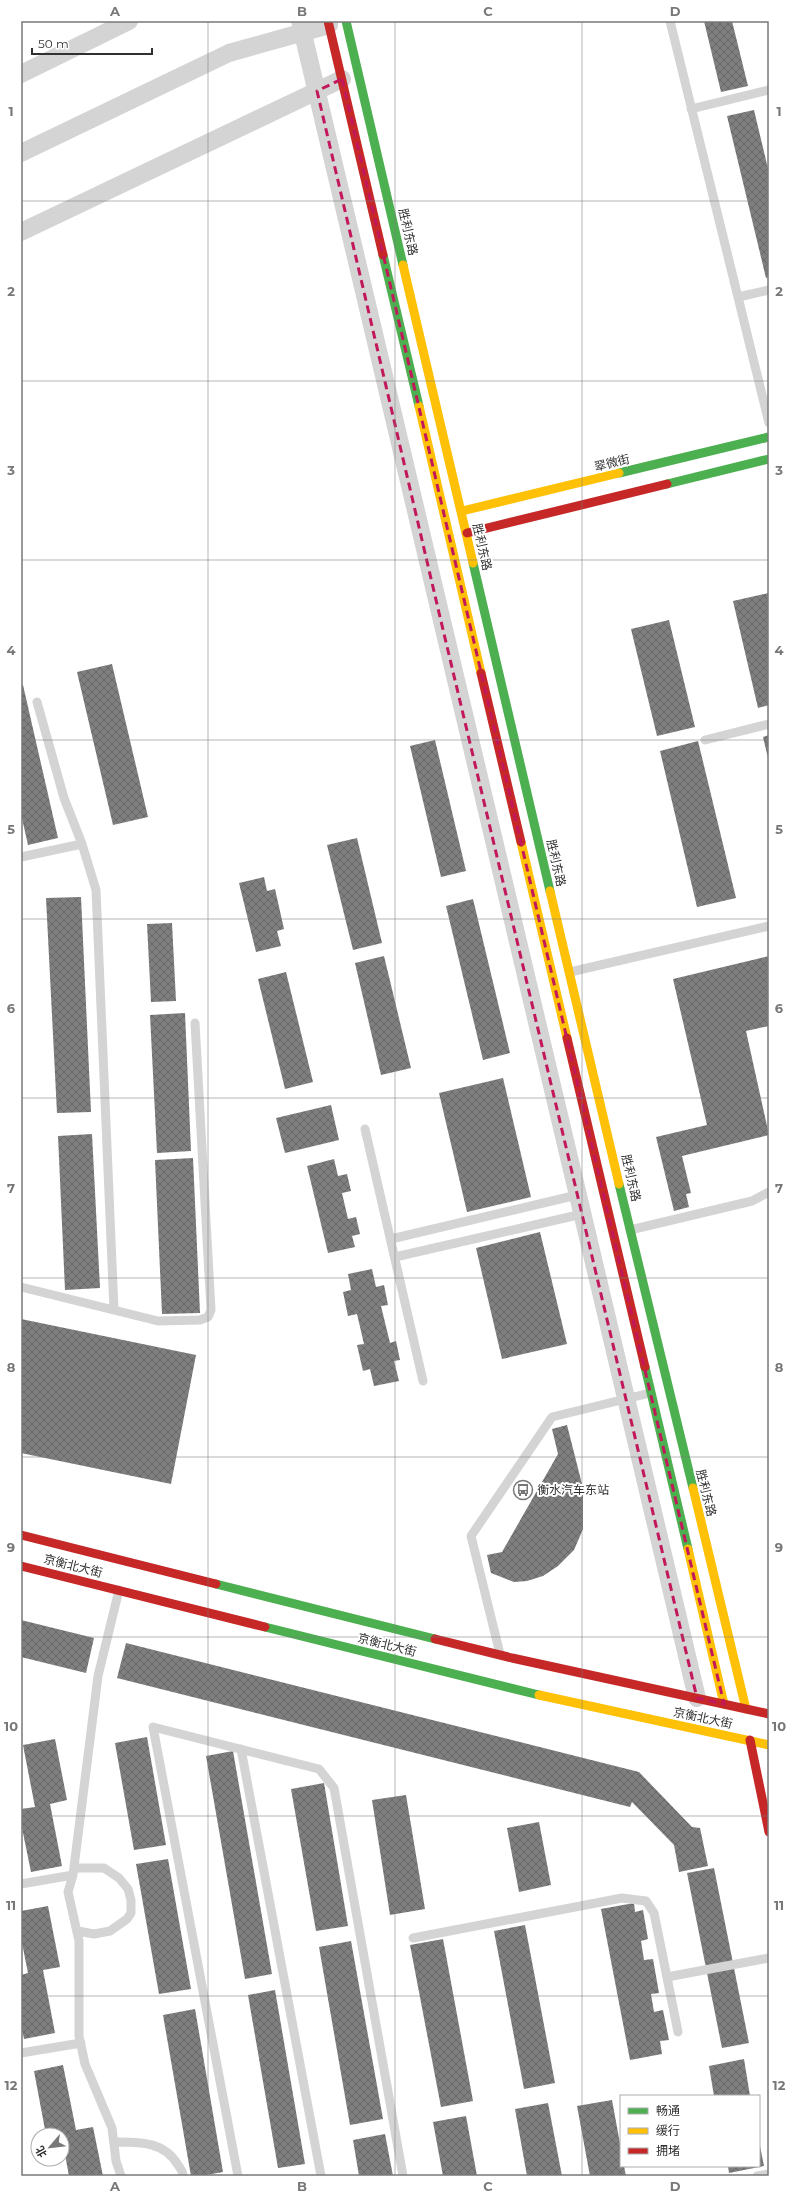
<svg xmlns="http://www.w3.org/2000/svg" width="790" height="2197" font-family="Montserrat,'Noto Sans SC',sans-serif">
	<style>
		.building { fill: url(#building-cross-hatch) }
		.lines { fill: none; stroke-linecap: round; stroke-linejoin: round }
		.lane { stroke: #d4d4d4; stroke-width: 9 }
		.street { stroke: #d4d4d4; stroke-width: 18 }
		.fast { stroke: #4caf50; stroke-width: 9 }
		.slow { stroke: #ffc107; stroke-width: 9 }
		.jam { stroke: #c62828; stroke-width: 9 }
		.marked { fill: none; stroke: #c2185b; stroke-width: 3; stroke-dasharray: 8 5; stroke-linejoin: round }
		.grid { fill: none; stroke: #787878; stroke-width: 1; stroke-opacity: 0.55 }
		.labels { text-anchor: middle; stroke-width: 4; stroke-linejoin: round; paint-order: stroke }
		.street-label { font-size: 12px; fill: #303030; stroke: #fff }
		.poi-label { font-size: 12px; fill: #303030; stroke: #fff; text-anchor: start }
		.neatline { fill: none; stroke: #787878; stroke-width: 1.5 }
		.grid-label { font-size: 13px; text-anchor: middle; font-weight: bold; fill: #787878 }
	</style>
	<defs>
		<pattern id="building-cross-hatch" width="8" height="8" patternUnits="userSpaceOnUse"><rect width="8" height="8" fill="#7f7f7f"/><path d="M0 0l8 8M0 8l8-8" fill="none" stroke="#686868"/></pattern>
	</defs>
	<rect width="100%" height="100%" fill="#fff"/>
	<!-- building -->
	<path class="building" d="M704,21H732L748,86L721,92Z
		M754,110L769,173V277L766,278L727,116Z
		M769,593V705L758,708L733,601Z
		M669,620L695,727L657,736L631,629Z
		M112,664L148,817L113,825L77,672Z
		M21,685H23L58,838L28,845L21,814Z
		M769,735V758H768L763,737Z
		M435,740L466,871L441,877L410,746Z
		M698,741L736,898L697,907L660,751Z
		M357,838L382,943L353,950L327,845Z
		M264,877L267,891L275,889L284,929L277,931L281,946L256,952L239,883Z
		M81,897L91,1112L57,1113L46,898Z
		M473,899L510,1053L483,1060L446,906Z
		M172,923L176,1001L151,1002L147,924Z
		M384,956L411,1068L381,1075L355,963Z
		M769,956V1026L746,1031L769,1135L682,1156L691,1193L686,1194L689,1207L674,1211L656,1137L707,1125L673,979Z
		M286,972L313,1082L285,1089L258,979Z
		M185,1013L191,1151L157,1153L150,1015Z
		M503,1078L531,1197L467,1212L439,1093Z
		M331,1105L339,1140L285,1153L276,1118Z
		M92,1134L100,1288L65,1290L58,1136Z
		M193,1158L200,1313L162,1314L155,1160Z
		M334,1159L338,1176L347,1174L351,1191L342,1193L348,1219L356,1217L360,1234L352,1236L355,1247L328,1253L307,1166Z
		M540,1232L567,1344L502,1359L476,1248Z
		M372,1269L376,1287L384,1285L388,1305L381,1306L390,1343L396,1341L400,1360L394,1361L399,1381L374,1386L370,1369L363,1371L357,1345L364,1344L357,1314L348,1316L343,1292L351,1290L348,1274Z
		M21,1319L196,1355L171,1484L21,1453Z
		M567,1425L583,1488V1529L574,1550L558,1566L543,1576L527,1581L514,1582L491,1573L487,1555L502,1552L558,1454L552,1429Z
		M21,1620L94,1638L86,1673L21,1657Z
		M126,1643L639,1772L692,1827L700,1828L708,1866L679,1872L674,1845L632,1802L630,1807L117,1678Z
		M147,1737L166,1845L134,1850L115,1743Z
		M55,1739L67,1800L50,1804L62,1866L31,1872L21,1823V1809L35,1807L23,1745Z
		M233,1751L272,1974L245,1979L206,1756Z
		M324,1783L348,1926L316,1931L291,1789Z
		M406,1795L425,1909L390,1915L372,1800Z
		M539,1822L551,1885L519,1892L507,1828Z
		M168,1859L191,1989L159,1994L136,1864Z
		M714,1868L749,2043L722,2048L687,1873Z
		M634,1903L635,1912L643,1910L648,1939L641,1941L644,1960L653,1959L659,1993L651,1994L654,2012L663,2010L669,2040L660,2041L662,2054L630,2060L601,1909Z
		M48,1906L60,1967L43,1970L55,2033L24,2039L21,2025V1975L28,1973L21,1938V1911Z
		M525,1925L555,2083L524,2089L494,1931Z
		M443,1939L473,2101L441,2107L410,1945Z
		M351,1941L383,2119L350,2125L319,1947Z
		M275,1990L305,2164L278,2168L248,1995Z
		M195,2009L223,2172L201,2176H191L163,2015Z
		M744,2059L750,2096H714L709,2066Z
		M63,2065L76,2130L93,2127L103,2176H69L61,2133L46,2135L34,2071Z
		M612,2100L621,2149V2166H624L626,2176H590L577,2106Z
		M548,2103L562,2176H527L515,2109Z
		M466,2116L477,2176H443L433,2122Z
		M385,2134L393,2176H359L353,2140Z
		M760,2146L764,2166L729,2173L728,2166H759Z"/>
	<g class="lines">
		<!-- lane -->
		<path class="lane" d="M670,21L769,423
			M691,109L769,90
			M738,297L769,290
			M37,702L64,798L82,844L96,890L114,1310
			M705,740L769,724
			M21,857L82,844
			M570,972L769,926
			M365,1129L423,1381
			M630,1230L752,1201L769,1192
			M391,1239L577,1195
			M395,1257L582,1214
			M21,1287L158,1321L200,1320L208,1317L211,1310L195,1023
			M119,1590L98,1676L73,1875L68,1892L79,1941V2036L85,2064L112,2128L116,2161L121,2176
			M500,1654L471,1536L552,1417L650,1393
			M241,1749L321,2176
			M74,1868H104L119,1878L128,1889L131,1900V1913L127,1919L110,1931L94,1934L78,1931
			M21,1884L73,1875
			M413,1938L622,1898L646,1901L654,1913L678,2032
			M667,1977L769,1958
			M21,2053L81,2043
			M115,2142C139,2142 164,2141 178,2165C181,2169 183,2172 183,2176
			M238,2176L153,1727L319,1769L334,1788L403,2176
			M757,2176L769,2174"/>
		<!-- street -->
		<path class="street" d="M300,21L697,1698
			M21,74L129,21
			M21,153L229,53L329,25
			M21,232L342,79"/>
		<!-- fast -->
		<path class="fast" d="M346,21L403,265
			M383,255L419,406
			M619,473L769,437
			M667,484L769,459
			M473,563L550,891
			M619,1184L693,1488
			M645,1367L688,1549
			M216,1584L435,1639
			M265,1627L539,1695"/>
		<!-- slow -->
		<path class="slow" d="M403,265L473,563
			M419,406L481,673
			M462,511L619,473
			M521,842L567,1038
			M550,891L619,1184
			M693,1488L746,1709
			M688,1549L724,1704
			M539,1695L769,1745"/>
		<!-- jam -->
		<path class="jam" d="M328,21L383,255
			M467,533L667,484
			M481,673L521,842
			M567,1038L645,1367
			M21,1535L216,1584
			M21,1566L265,1627
			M435,1639L512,1658L769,1714
			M750,1740L769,1832"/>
	</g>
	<!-- marked area -->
	<path class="marked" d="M342,79L616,1248L724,1704L697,1698L440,617L317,91Z"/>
	<!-- grid -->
	<path class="grid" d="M208,21V2176M395,21V2176M582,21V2176M21,201H769M21,381H769M21,560H769M21,740H769M21,919H769M21,1098H769M21,1278H769M21,1457H769M21,1637H769M21,1816H769M21,1996H769"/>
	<!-- icons -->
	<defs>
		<g id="bus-ring" transform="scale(1)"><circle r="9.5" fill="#fff" stroke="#787878" stroke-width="1.5"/><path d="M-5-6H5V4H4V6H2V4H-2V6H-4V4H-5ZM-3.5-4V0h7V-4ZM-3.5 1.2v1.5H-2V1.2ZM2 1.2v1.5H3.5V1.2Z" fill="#787878"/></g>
	</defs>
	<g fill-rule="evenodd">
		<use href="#bus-ring" x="523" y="1490"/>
	</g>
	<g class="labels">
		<!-- street labels -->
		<g class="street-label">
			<text transform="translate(408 232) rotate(77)" y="4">胜利东路</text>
			<text transform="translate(612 463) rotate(-14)" y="4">翠微街</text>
			<text transform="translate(482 547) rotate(77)" y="4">胜利东路</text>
			<text transform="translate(556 863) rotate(77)" y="4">胜利东路</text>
			<text transform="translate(631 1178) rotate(77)" y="4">胜利东路</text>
			<text transform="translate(706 1493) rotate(76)" y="4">胜利东路</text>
			<text transform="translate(73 1566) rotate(14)" y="4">京衡北大街</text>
			<text transform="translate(387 1645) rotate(14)" y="4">京衡北大街</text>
			<text transform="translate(703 1718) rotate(12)" y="4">京衡北大街</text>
		</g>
		<!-- poi labels -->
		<g class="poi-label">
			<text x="537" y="1494">衡水汽车东站</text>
		</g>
	</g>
	<!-- border -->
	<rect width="790" height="2197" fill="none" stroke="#ffffff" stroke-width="44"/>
	<!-- legend -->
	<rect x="620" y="2095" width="140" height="72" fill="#ffffff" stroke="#acacac"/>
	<rect x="628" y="2108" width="20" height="6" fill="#4caf50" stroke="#acacac"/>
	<text x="656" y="2115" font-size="12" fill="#303030">畅通</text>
	<rect x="628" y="2128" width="20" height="6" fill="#ffc107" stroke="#acacac"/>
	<text x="656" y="2135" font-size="12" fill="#303030">缓行</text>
	<rect x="628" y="2148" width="20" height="6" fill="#c62828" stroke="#acacac"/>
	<text x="656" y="2155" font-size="12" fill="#303030">拥堵</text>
	<!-- north arrow -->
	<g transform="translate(50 2147) rotate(242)"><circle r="19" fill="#ffffff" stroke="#acacac"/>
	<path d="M0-3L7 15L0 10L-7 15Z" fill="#787878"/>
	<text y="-6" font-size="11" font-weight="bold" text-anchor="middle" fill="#303030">北</text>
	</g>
	<!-- scale -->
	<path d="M32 48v6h120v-6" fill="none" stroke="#303030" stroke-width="2"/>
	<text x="38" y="48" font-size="12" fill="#303030" stroke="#ffffff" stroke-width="3" paint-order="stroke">50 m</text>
	<rect x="22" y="22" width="746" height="2153" class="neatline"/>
	<g class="grid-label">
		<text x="115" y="16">A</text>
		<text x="302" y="16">B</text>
		<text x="488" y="16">C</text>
		<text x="675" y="16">D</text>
		<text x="11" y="116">1</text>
		<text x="779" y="116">1</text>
		<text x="11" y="296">2</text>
		<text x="779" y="296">2</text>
		<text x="11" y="475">3</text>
		<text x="779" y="475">3</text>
		<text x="11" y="655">4</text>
		<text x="779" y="655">4</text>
		<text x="11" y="834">5</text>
		<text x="779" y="834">5</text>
		<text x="11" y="1013">6</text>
		<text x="779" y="1013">6</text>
		<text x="11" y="1193">7</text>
		<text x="779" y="1193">7</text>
		<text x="11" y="1372">8</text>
		<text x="779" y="1372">8</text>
		<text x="11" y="1552">9</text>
		<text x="779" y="1552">9</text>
		<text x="11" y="1731">10</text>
		<text x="779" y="1731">10</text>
		<text x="11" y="1910">11</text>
		<text x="779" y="1910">11</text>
		<text x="11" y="2090">12</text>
		<text x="779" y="2090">12</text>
		<text x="115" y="2191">A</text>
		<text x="302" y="2191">B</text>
		<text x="488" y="2191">C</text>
		<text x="675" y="2191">D</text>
	</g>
</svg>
